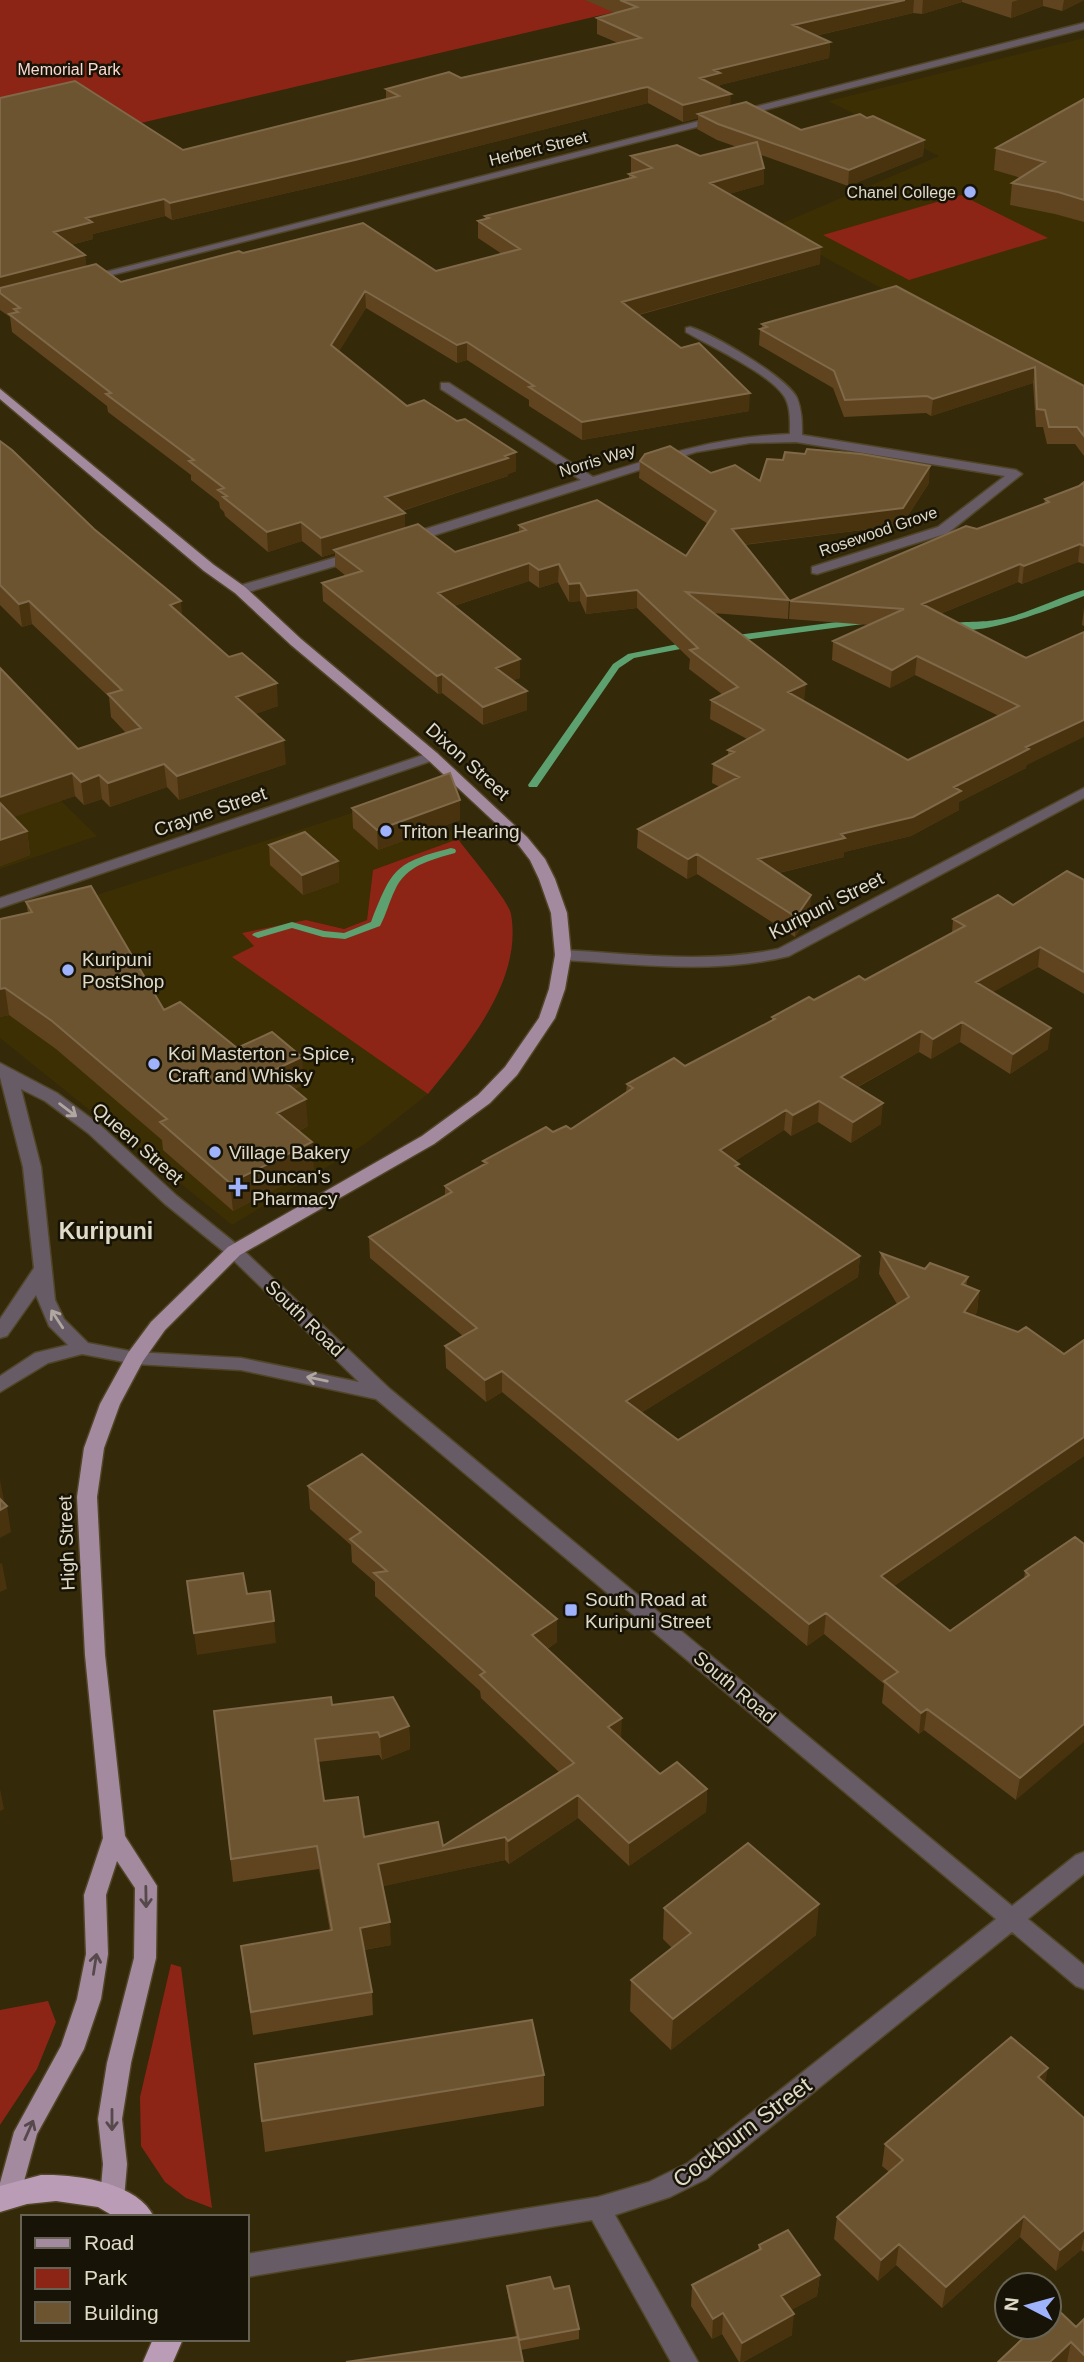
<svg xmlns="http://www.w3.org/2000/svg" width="1084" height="2362" font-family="Helvetica,sans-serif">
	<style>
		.built { fill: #3c2f03 }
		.green { fill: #8c2515 }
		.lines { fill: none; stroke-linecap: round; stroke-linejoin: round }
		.stream { fill: #5ca16f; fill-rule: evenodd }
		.minor-casing { stroke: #504527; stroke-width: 3 }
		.major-casing { stroke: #504527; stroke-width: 3 }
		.highway-casing { stroke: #504527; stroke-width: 3 }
		.minor { fill: #675b65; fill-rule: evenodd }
		.major { fill: #a38a9f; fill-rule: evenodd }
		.highway { fill: #bb9cb6; fill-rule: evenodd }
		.wall { fill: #5f441f; fill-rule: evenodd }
		.shaded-wall { fill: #48330e }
		.building { fill: #6d5431; stroke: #7f6949; stroke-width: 2 }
		.oneway { stroke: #b0a7a0 }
		.oneway2 { stroke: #56494b }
		.poi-dot { fill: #9fb3fd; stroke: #171306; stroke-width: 2.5 }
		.labels { text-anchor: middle; stroke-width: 5; stroke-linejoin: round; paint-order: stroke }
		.far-park-label { font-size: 16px; fill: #fbd9d2; stroke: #171306 }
		.far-street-label { font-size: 16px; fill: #e0dac8; stroke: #171306 }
		.far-poi-label { font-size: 16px; fill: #e0dac8; stroke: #171306; text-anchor: end }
		.street-label { font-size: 19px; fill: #e0dac8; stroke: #171306 }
		.poi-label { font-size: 19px; fill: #e0dac8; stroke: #171306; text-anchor: start }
		.quarter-label { font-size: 23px; font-weight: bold; fill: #e0dac8; stroke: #171306 }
		.near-street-label { font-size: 23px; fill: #e0dac8; stroke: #171306 }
	</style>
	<rect width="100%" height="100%" fill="#342908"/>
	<!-- built -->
	<path class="built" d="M1084,38V399L771,228L939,156L828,101Z
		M0,687L5,746L97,836L0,869Z
		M411,794L458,839L373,870L367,920L344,929L306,920L233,957L428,1094L365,1144L232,1225L0,1038V926Z"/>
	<!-- green -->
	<path class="green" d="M0,0H666L0,156Z
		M961,195L1048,238L909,280L823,235Z
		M458,839C468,853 509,901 511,914C523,981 467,1046 428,1094L232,957L254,946L242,933L306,920L344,929L367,920L373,870Z
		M171,1964L181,1967L212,2208L186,2198L165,2182L141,2146L140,2097Z
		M48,2001L56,2022L37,2069L0,2125V2010Z"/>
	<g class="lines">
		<!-- stream -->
		<path class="stream" d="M1084,590V596C1056,607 972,642 946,626C955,620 982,623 995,620C1026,615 1054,599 1084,590Z
			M860,619L863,620V624L729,642L724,639L729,636Z
			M693,641L696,642V646L634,658L619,668L537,787H529L528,785L613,664L628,654Z
			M451,848L455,849L456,851L455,853C431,860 406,865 395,890C389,902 386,915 380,926L345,939L323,937L292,928L258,938L252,935L254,933L292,922L324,931L344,933L371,922C392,869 394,863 451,848Z"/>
		<!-- minor casing -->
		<g class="minor-casing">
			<path id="minor" d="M1084,23V29L92,280L82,278Z
				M690,327C713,334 787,377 797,398C802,410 802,423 802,435L1016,470L1022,474L948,533L817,574L812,573V567L938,527L1005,476L796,442L750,443L696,452L413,542H403V536L581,480L441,389V383H449L593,477C660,456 719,436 790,434C790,422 791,407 784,396C770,374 710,346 686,332V328Z
				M357,551L364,555L362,558L245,593L240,594L233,590L235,587Z
				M432,752L437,753L439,756L437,759L0,908V898Z
				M1084,788V798L789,956C714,975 639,964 563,960L555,955L563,950C635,954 707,964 778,949Z
				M0,1063L57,1093L100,1125L177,1196L240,1247L390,1389L1012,1906L1076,1855L1084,1852V1874L1028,1919L1084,1965V1989L1076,1986L1012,1932L706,2179L670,2197L615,2215L698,2362H671L592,2220L247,2277V2254L598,2197L649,2182L688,2163L996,1919L376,1399L241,1370L135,1364L82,1354L48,1363L0,1392V1376L35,1353L68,1345L49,1326L36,1295L7,1336L0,1338V1319L34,1268L23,1167L0,1077ZM21,1089L45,1101L88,1133L165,1204L228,1255L359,1382L241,1358L135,1352L88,1343L64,1319L55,1300L41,1167Z"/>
		</g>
		<!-- major casing -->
		<g class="major-casing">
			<path id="major" d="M0,389L214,565L245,587L301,639L437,753L527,837L545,859L555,879L567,913L571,955L565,989L555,1018L517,1075L490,1103L434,1144L240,1255L165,1330L143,1361L120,1404L104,1448L97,1497L105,1655L125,1836L157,1886L156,1958L131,2063L122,2119L127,2164L124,2199L121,2207L112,2210L103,2207L100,2199L103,2164L98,2119L107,2063L134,1958L135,1888L117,1861L106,1895L108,1954L101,1999L84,2049L37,2134L18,2203L9,2206L0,2202V2183L14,2132L61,2046L77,1999L86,1954L84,1895L103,1838L85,1655L77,1497L84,1448L100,1404L128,1353L151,1322L228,1247L422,1136L478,1095L505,1067L539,1018L549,989L555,955L551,913L539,879L530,860L517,843L427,759L291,645L235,593L204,571L0,399Z"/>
		</g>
		<!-- highway casing -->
		<g class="highway-casing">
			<path id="highway" d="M41,2175C75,2174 138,2182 154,2217H115L98,2207L56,2201L27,2204L0,2212V2186Z
				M153,2339H183L173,2362H143Z"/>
		</g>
		<!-- minor -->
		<use href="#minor" class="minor"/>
		<!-- major -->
		<use href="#major" class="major"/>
		<!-- highway -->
		<use href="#highway" class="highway"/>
	</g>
	<!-- wall -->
	<path class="wall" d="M585,0H1084L1062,11L1043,6L1011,18L962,2L922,14L913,13L815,36L830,42L829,58L720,85V88L730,106L801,130L924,140L923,156L848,186L761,155L764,168V184L729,194L820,264L639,315L749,411L582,440L529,406V400L467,360L457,363L366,308L339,351L407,406L516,471L508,474V476L402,511L405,513V528L455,552L519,532V525L686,556L708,524L639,478L640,461L760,481L929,483L902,525L744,545L789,600L788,619L712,613L804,701L908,760L999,716L915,675L890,688L832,660L833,641L870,625L789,619L790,601L1044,504L1045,499L1079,486L1084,482V564L1078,562L1022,584L1018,582L940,614L1026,658V768L959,802V810L911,836L844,852V857L779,873L810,914L795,937L697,874L687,879L637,848L638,829L720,787L712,783L713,764L728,755V750L747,739L710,719L711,700L723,695L689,669L690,659L637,608L586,614L580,601L569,602L558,582L539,588L529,581L454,606L520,659V678L513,680L527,710L483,725L442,693L438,694L323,601L322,583L346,576L335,567V553L322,557L302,541L268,552L225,516L224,512L220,508L219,502L191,480V475L108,412L107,406L12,332L10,317L0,310V98L183,150L386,99V89L461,78L618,43L597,34V18L615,13ZM648,103L683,122L698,118L697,129L717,140L737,147L700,156H631V174H629V178L485,216V219L478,221V238L502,254L436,271L243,253L121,282L86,266L85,255L71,245L93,239V234L165,216L172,220L356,177Z
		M1084,99V222L1055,214L1010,205L1012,183L1021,178L994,170L996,148Z
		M896,286L1084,386V456L1075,444H1047L1043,427H1036L1033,383L931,416L926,413L844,417L833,388L759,345L760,329L762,328V324Z
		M0,441L278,706L255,714L286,764L179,800L167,787L110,807L102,799L84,805L75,796L13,817L27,831L30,855L0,866V668L78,749L126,733L111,717L109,697L32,624L22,627L0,605Z
		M1084,607V626L1082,625Z
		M352,808L460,820L378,850L353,828Z
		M269,845L338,861L339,882L303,895L270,865Z
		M1084,880V994L1038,967L992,992L1048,1049L1010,1074L960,1042L931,1059L919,1052L858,1087L881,1124L851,1143L818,1122L791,1136L784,1130L735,1161L739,1169L860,1256L858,1277L641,1413L678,1440L897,1304L879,1274L881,1253L925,1269L968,1277L966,1286L979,1291L977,1312L974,1316L1064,1354L1084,1340V1456L894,1586L950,1631L1024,1579L1025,1571L1075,1537L1016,1800L924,1730L919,1734L882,1703L884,1684L824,1634L807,1646L502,1392L486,1402L446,1368L445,1346L463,1336L370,1258L369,1237L445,1196V1186L484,1165L483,1161L553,1132L571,1129L626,1092L627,1084L685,1066L772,1020V1017L865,980L952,933L953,919L1013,905Z
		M26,902L164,1010L304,1084L294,1089L308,1126L299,1131L314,1169L233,1211L163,1150L162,1140L56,1049L9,1015L0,1017V919L28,913Z
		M308,1486L557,1642L547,1649L621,1739L660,1774L707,1789L706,1812L629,1866L578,1818L509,1864L505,1860L383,1886L391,1945L364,1950L372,1992L373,2015L253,2035L241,1946L330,1931L319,1869L233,1882L214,1711L332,1705L409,1726L410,1749L382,1760L379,1755L318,1762L324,1801L364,1837L443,1846L559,1772L481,1698L480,1691L375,1596V1582L352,1562L351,1545L310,1509Z
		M664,1908L816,1935L671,2050L630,2011L631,1980L672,1948L663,1939Z
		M255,2064L544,2075V2106L265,2152Z
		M1045,2084L1084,2118V2252L1081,2250L1056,2271L1020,2237L942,2308L896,2265L878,2281L834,2239L837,2217L889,2172L882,2166L885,2144Z
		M759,2245L820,2275L817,2296L791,2310L792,2335L743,2362H739L722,2334L712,2339L691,2306L692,2285L758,2250Z
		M507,2286L554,2289L579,2329V2339L521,2350L516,2337L508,2296Z
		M1084,2319V2362H998L1076,2327Z"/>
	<!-- shaded-wall -->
	<path class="shaded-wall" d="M905,0H914L913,13L792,41L793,25Z
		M923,0H962V2L922,14Z
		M1018,0H1043V6L1011,18L1012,2Z
		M1064,0H1084L1062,11Z
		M830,42L829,58L720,85V89L700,78L714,70Z
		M648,87V103L356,177L172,220L170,203Z
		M731,94L730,110L698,114V118L683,122V105Z
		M924,140L923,156L848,186L849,170Z
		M764,168V184L709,200L710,183Z
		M164,199L165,216L93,234V239L56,249L54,232L86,218Z
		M821,247L820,264L622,319V302Z
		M85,255L87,272L0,293V277Z
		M365,291L366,308L332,363L331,345Z
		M467,342V360L457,363V345Z
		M1035,367L1033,383L931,416L933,399Z
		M750,393L749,411L582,440V422Z
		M516,452V471L508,474V476L385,516V497Z
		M930,466L929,483L902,525L731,546L732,529Z
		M405,513V532L334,550L335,553L322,557L321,538Z
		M301,522L302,541L268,552L267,532Z
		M1080,544L1078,562L1022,584L1024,566Z
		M529,563V581L438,611V593Z
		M559,564L558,582L539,588V570Z
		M1020,564L1018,582L920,622L922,604Z
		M580,583V601L569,602V584Z
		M637,590V608L586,614L587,596Z
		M29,601L32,624L22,627L19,604Z
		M181,601L183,624L170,605Z
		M917,656L915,675L890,688L892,670Z
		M520,659V678L496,686V668Z
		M442,674V693L438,694L437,676Z
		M277,683L278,706L238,720L236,697Z
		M806,684L804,702L788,692Z
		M527,691V710L483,725V707Z
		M1084,720V737L1027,765L1026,768L959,802V810L911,836L844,852V857L757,878L758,859L841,834L954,787L1026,747Z
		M284,740L286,764L179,800L177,776Z
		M164,764L167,787L110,807L108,783Z
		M72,773L75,796L0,822V797Z
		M99,775L102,799L84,805L81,782Z
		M460,800V820L378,850L377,830Z
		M27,831L30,855L0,866V840Z
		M697,854V874L687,879L688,859Z
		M338,861L339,882L303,895L302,875Z
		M811,895L810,914L795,937L796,917Z
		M1040,947L1038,967L974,1003L976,982Z
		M5,988L9,1015L0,1017V989Z
		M962,1022L960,1042L931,1059L933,1039Z
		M1051,1028L1048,1049L1010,1074L1013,1054Z
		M921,1031L919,1052L839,1097L841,1077Z
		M302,1057L304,1084L274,1098L272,1071Z
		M306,1099L308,1126L279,1141L277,1113Z
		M819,1101L818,1122L791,1136L793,1115Z
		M883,1103L881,1124L851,1143L853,1122Z
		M786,1110L784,1130L719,1171L720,1150Z
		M312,1142L314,1169L233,1211L230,1183Z
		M860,1256L858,1277L625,1423L626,1401Z
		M979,1291L977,1312L962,1334L964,1312Z
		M502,1371V1392L486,1402L485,1380Z
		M1084,1437V1456L878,1597L881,1576Z
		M0,1480L5,1506L0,1508Z
		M7,1506L11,1532L0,1538V1510Z
		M2,1563L7,1589L0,1592V1564Z
		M826,1613L824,1634L807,1646L809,1624Z
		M557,1619V1642L532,1658V1635Z
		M274,1621L276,1643L197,1655L194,1633Z
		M927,1709L924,1730L919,1734L921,1713Z
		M622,1718L621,1741L608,1727Z
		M1084,1724V1742L1016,1800L1020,1778Z
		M409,1726L410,1749L382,1760L380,1737Z
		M0,1789L4,1809L0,1811Z
		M707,1789L706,1812L629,1866V1843Z
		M578,1795V1818L509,1864L508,1841Z
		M505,1837V1860L380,1887L378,1864Z
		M819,1904L816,1935L671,2050L673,2019Z
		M390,1922L391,1945L362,1950L360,1928Z
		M1048,2068L1044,2090L1038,2077Z
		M1024,2216L1020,2237L942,2308L946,2287Z
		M1084,2230V2238L1081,2250L1056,2271L1060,2250Z
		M899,2244L896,2265L878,2281L881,2260Z
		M820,2275L817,2296L779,2317L781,2296Z
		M723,2313L722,2334L712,2339L713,2319Z
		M794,2314L792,2335L743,2362H740L742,2343Z
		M1071,2342L1067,2362H1050Z"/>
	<!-- building -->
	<path class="building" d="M620,0H905L793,25L830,42L714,70L720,73L700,78L731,94L683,105L648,87L642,88L355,160L170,203L164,199L86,218L92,222L54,232L85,255L0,277V98L75,81L183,150L399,96L386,89L449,72L461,78L641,38L597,18L637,7Z
		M1084,99V200L1058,192L1012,183L1045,162L996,148Z
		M746,102L801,130L860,114L867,118L873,116L924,140L849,170L718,124L698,114Z
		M757,142L764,168L710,183L821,247L622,302L681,348L699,343L750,393L582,422L529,387L534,386L467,342L457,345L365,291L331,345L407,406L424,400L457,421L465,419L516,452L505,456L508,458L385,497L405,513L321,538L301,522L267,532L223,497L227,496L218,490L224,488L189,461L194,460L106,394L111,393L9,314L18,312L14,309L20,308L0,293V288L96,264L121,282L239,251L243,253L363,223L436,271L520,249L478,221L489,218L485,216L635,177L629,174L652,168L631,156L677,145L700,156Z
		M896,286L1084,386V436L1077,427H1049L1045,410L1037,409L1035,367L933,399L927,396L845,400L834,371L760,329L767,327L762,324Z
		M0,441L12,450L94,529L181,601L170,605L229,657L242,653L277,683L236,697L284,740L177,776L164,764L108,783L99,775L81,782L72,773L0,797V668L78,749L141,728L108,694L122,690L29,601L19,604L0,585Z
		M670,446L711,473L735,465L760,481L767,459L783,460L785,452L805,454L807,449L861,454L930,466L903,508L732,529L789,600L686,592L806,684L788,692L908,760L1019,706L917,656L892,670L833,641L904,609L790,601L966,526L977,529L1049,502L1045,499L1079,486L1084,482V546L1080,544L1024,566L1020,564L922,604L1026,658L1084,632V720L1026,747L1029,749L954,787L961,791L913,817L841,834L845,838L758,859L811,895L796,917L697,854L688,859L638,829L739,777L713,764L734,752L728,750L764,730L711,700L738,687L690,650L698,648L637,590L587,596L580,583L569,584L559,564L539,570L529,563L438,593L520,659L496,668L527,691L483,707L442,674L437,676L322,583L362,571L334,550L418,524L455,552L526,530L519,525L597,500L686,556L716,511L640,461L645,454Z
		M450,773L460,800L377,830L352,808Z
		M0,803L27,831L0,840Z
		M305,832L338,861L302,875L269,845Z
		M1067,871L1084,880V972L1040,947L976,982L1051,1028L1013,1054L962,1022L933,1039L921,1031L841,1077L883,1103L853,1122L819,1101L793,1115L786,1110L720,1150L739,1164L735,1166L860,1256L626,1401L678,1440L909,1297L881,1253L925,1269L930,1263L968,1277L962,1284L979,1291L964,1312L1018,1332L1026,1327L1064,1354L1084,1340V1437L881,1576L950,1631L1029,1575L1025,1571L1075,1537L1084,1544V1724L1020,1778L927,1709L921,1713L884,1681L898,1672L826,1613L809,1624L502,1371L485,1380L445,1346L477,1328L369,1237L452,1192L445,1186L487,1163L483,1161L546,1127L553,1132L566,1126L571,1129L633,1088L627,1084L674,1058L685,1066L775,1019L772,1017L809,997L814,1000L859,976L865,980L965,926L953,919L998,895L1013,905Z
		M91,886L164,1010L180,1002L237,1048L272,1032L302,1057L272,1071L306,1099L277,1113L312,1142L230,1183L160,1122L167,1119L52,1021L5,988L0,989V919L32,912L26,902Z
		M362,1454L557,1619L532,1635L622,1718L608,1727L660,1774L677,1762L707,1789L629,1843L578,1795L508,1841L505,1837L378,1864L390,1922L360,1928L372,1992L251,2012L241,1946L332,1930L317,1846L231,1859L214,1711L331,1697L332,1705L393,1697L409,1726L380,1737L378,1732L315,1739L324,1801L358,1797L364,1837L438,1822L443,1846L574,1763L480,1675L485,1672L374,1573L387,1571L350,1539L361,1532L308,1486Z
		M0,1499L7,1506L0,1510Z
		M243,1573L247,1594L270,1591L274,1621L194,1633L187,1581Z
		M748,1843L819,1904L673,2019L631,1980L691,1933L664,1908Z
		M532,2020L544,2075L262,2121L255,2064Z
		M1011,2037L1048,2068L1038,2077L1084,2118V2230L1060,2250L1024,2216L946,2287L899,2244L881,2260L837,2217L903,2160L885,2144Z
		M788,2230L820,2275L781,2296L794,2314L742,2343L723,2313L713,2319L692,2285L761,2249L759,2245Z
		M550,2277L554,2289L569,2286L579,2329L519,2340L507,2286Z
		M1056,2308L1076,2327L1084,2319V2355L1071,2342L1050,2362H998L1035,2327H1049V2314Z
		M518,2337L523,2362H346Z"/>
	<!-- one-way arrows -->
	<defs><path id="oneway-shaft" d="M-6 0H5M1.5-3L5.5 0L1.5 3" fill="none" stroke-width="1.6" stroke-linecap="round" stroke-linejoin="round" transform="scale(1.75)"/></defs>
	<g class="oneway">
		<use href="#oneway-shaft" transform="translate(68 1110) rotate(37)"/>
		<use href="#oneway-shaft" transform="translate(57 1319) rotate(-123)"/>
		<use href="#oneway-shaft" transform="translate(317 1379) rotate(-168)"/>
	</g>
	<g class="oneway2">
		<use href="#oneway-shaft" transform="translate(146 1897) rotate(89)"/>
		<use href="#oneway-shaft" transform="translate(95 1964) rotate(-81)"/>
		<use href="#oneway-shaft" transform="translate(112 2120) rotate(90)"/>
		<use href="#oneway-shaft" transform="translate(29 2130) rotate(-66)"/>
	</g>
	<!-- markers -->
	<g class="poi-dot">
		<circle cx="970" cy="192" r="7"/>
		<circle cx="386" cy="831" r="7"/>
		<circle cx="68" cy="970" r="7"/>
		<circle cx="154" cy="1064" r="7"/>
		<circle cx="215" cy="1152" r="7"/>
		<path d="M234.5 1176.5h7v7h7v7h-7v7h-7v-7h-7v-7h7z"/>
		<rect x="564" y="1603" width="14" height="14" rx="3.5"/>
	</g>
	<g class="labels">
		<!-- far-park labels -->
		<g class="far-park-label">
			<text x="69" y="75">Memorial Park</text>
		</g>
		<!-- far-street labels -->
		<g class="far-street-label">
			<text transform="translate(538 148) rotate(-14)" y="6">Herbert Street</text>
			<text transform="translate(597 460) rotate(-17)" y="6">Norris Way</text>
			<text transform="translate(878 531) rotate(-19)" y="6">Rosewood Grove</text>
		</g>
		<!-- far-poi labels -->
		<g class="far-poi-label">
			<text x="956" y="198">Chanel College</text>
		</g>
		<!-- street labels -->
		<g class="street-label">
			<text transform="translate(468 761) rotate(42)" y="7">Dixon Street</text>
			<text transform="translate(210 811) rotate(-19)" y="7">Crayne Street</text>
			<text transform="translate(826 905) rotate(-27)" y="7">Kuripuni Street</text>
			<text transform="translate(138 1143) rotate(41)" y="7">Queen Street</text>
			<text transform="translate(305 1318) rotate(44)" y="7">South Road</text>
			<text transform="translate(66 1543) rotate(-92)" y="7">High Street</text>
			<text transform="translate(735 1687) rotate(40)" y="7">South Road</text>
		</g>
		<!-- poi labels -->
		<g class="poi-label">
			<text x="400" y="838">Triton Hearing</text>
			<text x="82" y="966">Kuripuni<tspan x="82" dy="22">PostShop</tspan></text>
			<text x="168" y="1060">Koi Masterton - Spice,<tspan x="168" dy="22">Craft and Whisky</tspan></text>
			<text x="229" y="1159">Village Bakery</text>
			<text x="252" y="1183">Duncan's<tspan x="252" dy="22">Pharmacy</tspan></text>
			<text x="585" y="1606">South Road at<tspan x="585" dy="22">Kuripuni Street</tspan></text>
		</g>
		<!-- quarter labels -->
		<g class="quarter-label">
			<text x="106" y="1239">Kuripuni</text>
		</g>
		<!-- near-street labels -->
		<g class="near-street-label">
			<text transform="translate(742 2132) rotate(-37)" y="8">Cockburn Street</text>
		</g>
	</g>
	<!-- legend -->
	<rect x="21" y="2215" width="228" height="126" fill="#171306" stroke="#676354" stroke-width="2"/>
	<rect x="35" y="2238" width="35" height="10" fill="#a38a9f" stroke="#676354" stroke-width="2"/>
	<text x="84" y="2250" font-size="21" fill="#e0dac8">Road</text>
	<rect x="35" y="2268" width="35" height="21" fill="#8c2515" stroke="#676354" stroke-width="2"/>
	<text x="84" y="2285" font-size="21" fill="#e0dac8">Park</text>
	<rect x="35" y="2302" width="35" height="21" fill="#6d5431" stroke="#676354" stroke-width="2"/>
	<text x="84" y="2320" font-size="21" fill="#e0dac8">Building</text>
	<!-- north arrow -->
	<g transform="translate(1028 2306) rotate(276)"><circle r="33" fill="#171306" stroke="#676354" stroke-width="2"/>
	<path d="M0-5L12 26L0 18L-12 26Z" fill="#9fb3fd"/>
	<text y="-10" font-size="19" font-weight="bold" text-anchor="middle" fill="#e0dac8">N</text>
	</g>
</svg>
